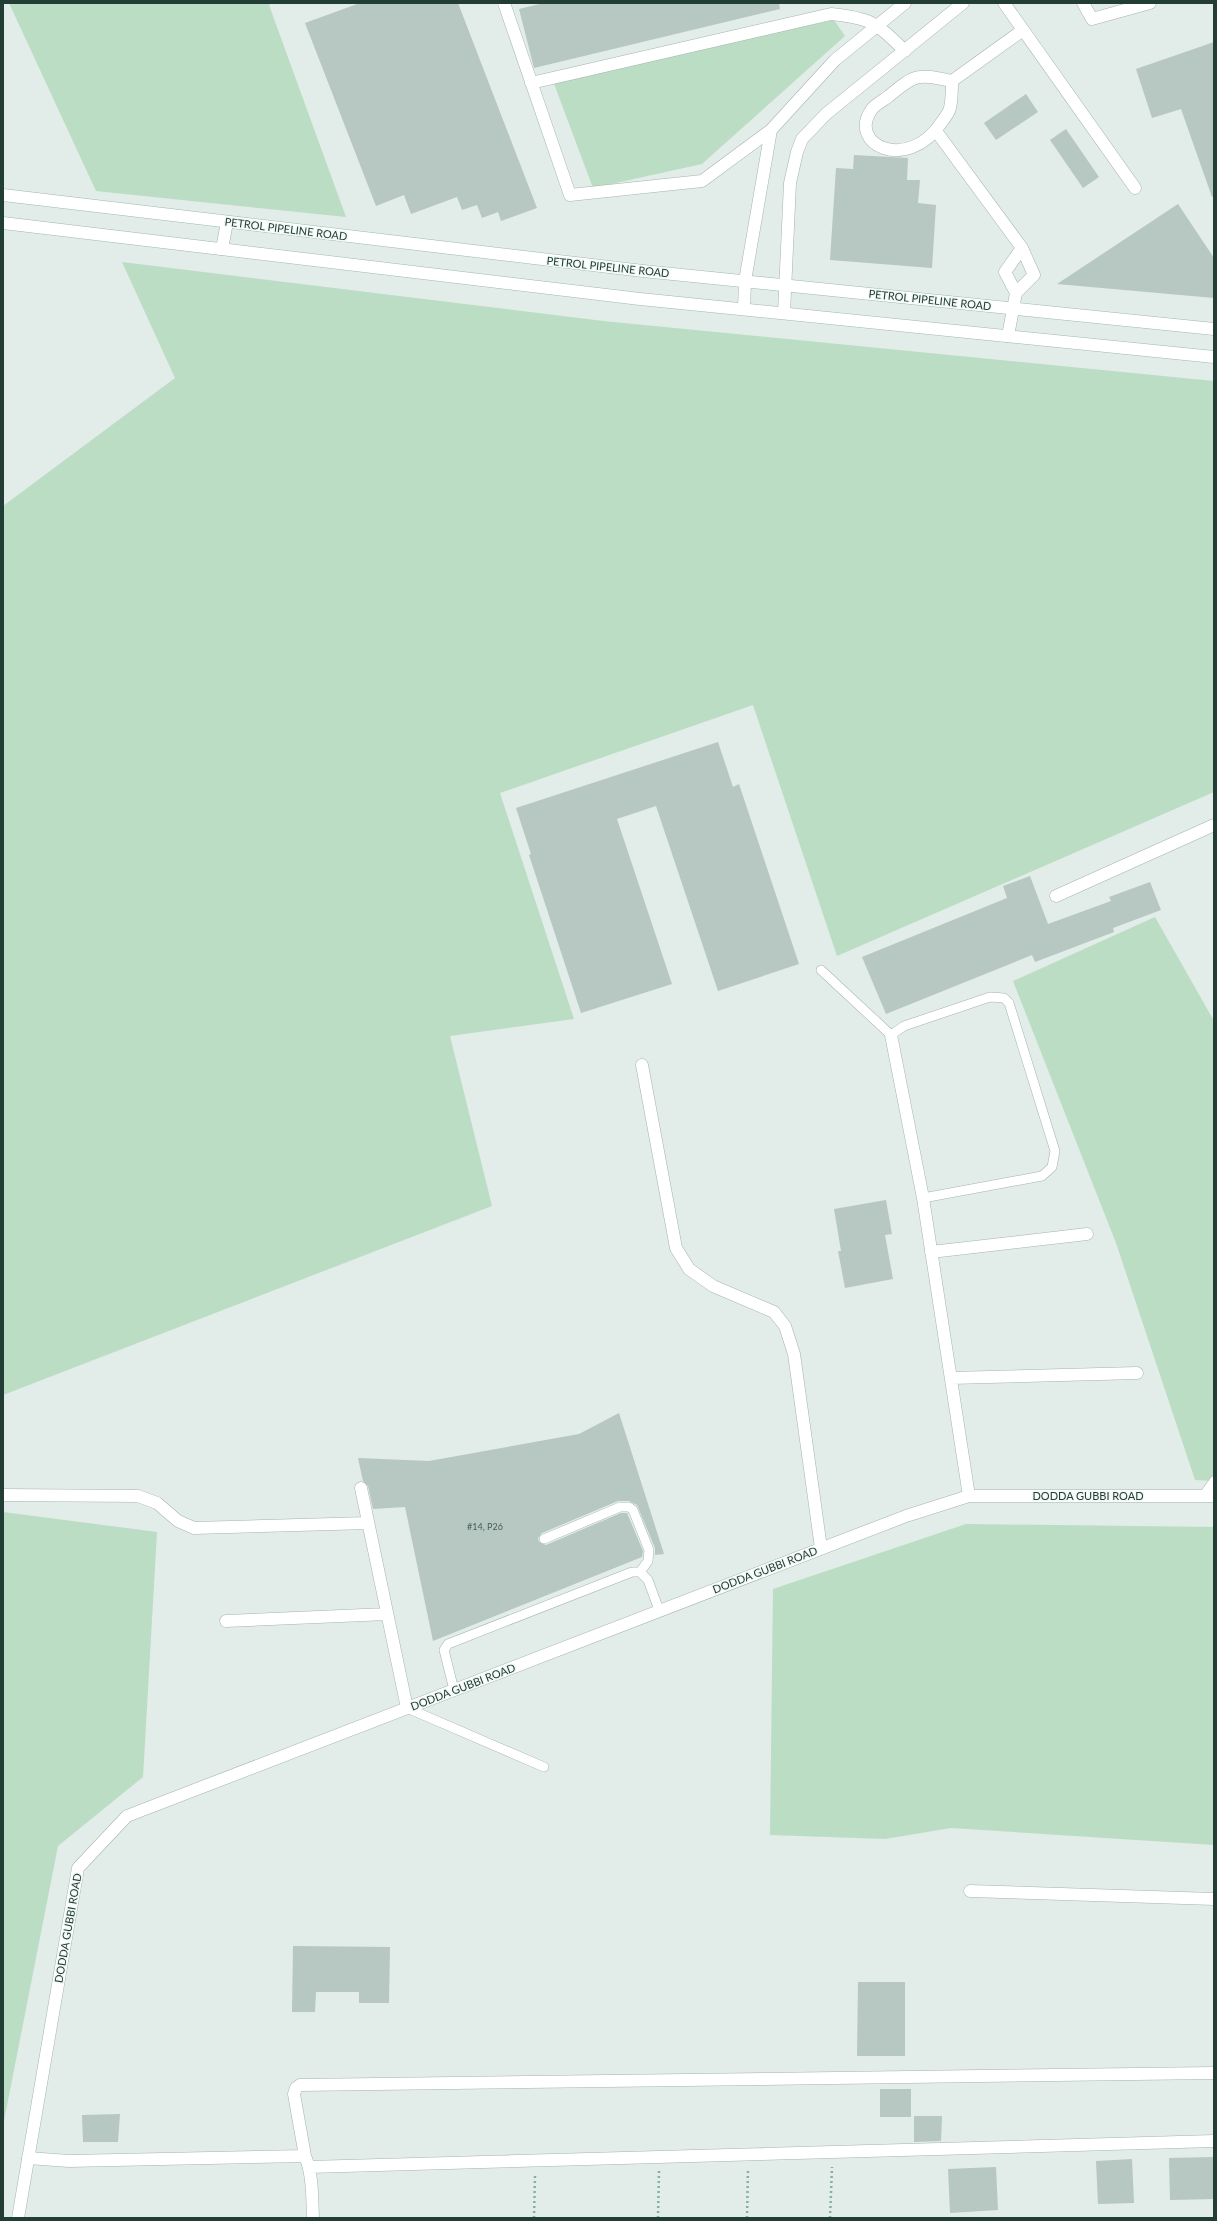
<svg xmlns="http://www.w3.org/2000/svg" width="1217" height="2221" font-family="Lato,sans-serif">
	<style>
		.green { fill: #bbddc4 }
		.building { fill: #b7c7c1 }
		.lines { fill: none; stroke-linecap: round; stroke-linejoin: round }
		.service-casing { stroke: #a5b4af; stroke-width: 10 }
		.minor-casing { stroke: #a5b4af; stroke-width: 13 }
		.tertiary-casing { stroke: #a5b4af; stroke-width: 13 }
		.secondary-casing { stroke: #a0b8b0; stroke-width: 13 }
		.path { stroke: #82b0a1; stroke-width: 2.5; stroke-dasharray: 2 3; stroke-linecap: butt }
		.service { stroke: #fff; stroke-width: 9 }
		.minor { stroke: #fff; stroke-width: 12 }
		.tertiary { stroke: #fff; stroke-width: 12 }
		.secondary { stroke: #fff; stroke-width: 12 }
		.labels { text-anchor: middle; stroke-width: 3; stroke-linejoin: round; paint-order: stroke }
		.number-label { font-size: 9px; fill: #476059 }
		.street-label { font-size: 11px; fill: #223d36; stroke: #f2f9f5 }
	</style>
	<rect width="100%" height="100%" fill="#e2ece8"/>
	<!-- green -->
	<path class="green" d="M9,3H273L269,5L346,217L96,191Z
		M834,20L845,36L702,164L593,188L553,81Z
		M122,262L603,321L1214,381V792L837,956L753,705L500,793L574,1019L450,1036L492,1206L3,1395V506L175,378Z
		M1155,917L1214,1021V1481L1195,1480L1116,1243L1013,981Z
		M3,1512L157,1532L143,1777L58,1846L3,2126Z
		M966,1524L1214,1527V1845L951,1828L885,1839L770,1835L773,1589Z"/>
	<!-- building -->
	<path class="building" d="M360,3H458L537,208L501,221L498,212L482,218L477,205L462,210L457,197L411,214L404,195L376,206L305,23Z
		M544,3H779L780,9L534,68L519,9Z
		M1214,42V196L1212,197L1181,109L1152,118L1136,69Z
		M1026,94L1038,112L996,140L984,123Z
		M1066,129L1099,177L1083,188L1050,140Z
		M854,155L908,158L907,180H920L918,203L936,205L932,268L830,260L836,168L853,169Z
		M1178,204L1214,258V298L1057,284Z
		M718,742L733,787L739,784L799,964L718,991L656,806L617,819L672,984L581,1013L529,855L531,854L516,808Z
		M1030,876L1048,924L1111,901L1109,897L1150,882L1161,910L1113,928L1114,932L1064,951L1035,962L1032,955L886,1014L862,957L1007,898L1003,886Z
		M886,1200L892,1234L885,1235L893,1279L845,1288L838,1251H841L834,1209Z
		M619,1413L664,1554L655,1555V1548L637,1505L629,1501H618L542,1533L538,1538L539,1542L546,1545L621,1513H627L643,1551L642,1557L433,1641L405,1507L373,1509L368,1486L363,1481L358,1458L429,1461L579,1434Z
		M293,1946L390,1947L389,2003H359V1992H316L315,2012H292Z
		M858,1982H905V2056H857Z
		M880,2089H911V2117H880Z
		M120,2114L118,2142H83L82,2115Z
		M914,2116H942L941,2141L914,2142Z
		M1214,2157V2199L1170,2200L1169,2158Z
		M1132,2159L1134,2203L1098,2204L1096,2161Z
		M996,2167L998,2210L950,2213L948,2169Z"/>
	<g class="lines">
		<!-- service casing -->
		<g class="service-casing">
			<path id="service" d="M821,970L891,1035L904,1026L990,997L1004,998L1009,1003L1055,1151L1052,1167L1042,1176L923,1198
				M1203,1496L1214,1481
				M544,1539L620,1507H629L633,1510L649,1550L648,1561L640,1572
				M454,1690L444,1650L448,1644L632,1572H640L648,1580L659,1610
				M407,1708L544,1767"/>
		</g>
		<!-- minor casing -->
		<g class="minor-casing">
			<path id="minor" d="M504,3L570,195L702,181L771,130
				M1004,3L1135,188
				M1083,3L1092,19L1150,3
				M952,81C952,89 952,99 950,108C949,113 944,119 941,123C908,173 846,145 872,109C876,104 884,100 889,96C916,73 918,74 952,81L1023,30
				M531,83L831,14C872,18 876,23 905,51
				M936,131L1022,248L1034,275L1016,293
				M744,309L745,281L771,130L835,60L905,3
				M784,313L790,183L797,152L802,139L826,114L963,3
				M1008,336L1016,293L1005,272L1022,248
				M1056,896L1214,825
				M891,1035L923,1198L969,1496
				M642,1065L676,1248L689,1269L713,1286L774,1312L785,1326L794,1354L821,1548
				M931,1252L1087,1234
				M951,1378L1137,1373
				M361,1488L407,1708
				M3,1495L138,1496L157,1503L178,1521L194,1528L368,1523
				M226,1621L387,1614
				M970,1891L1214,1899
				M305,2156L294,2094L296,2088L300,2085L1214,2073
				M28,2158L69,2161L305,2156C313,2175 312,2197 313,2218
				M309,2167L1214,2141"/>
		</g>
		<!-- tertiary casing -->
		<g class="tertiary-casing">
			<path id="tertiary" d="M222,249L227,222
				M18,2218L78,1868L127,1816L906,1516L969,1496H1214"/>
		</g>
		<!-- secondary casing -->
		<g class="secondary-casing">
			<path id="secondary" d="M3,195L643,271L1214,329
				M3,223L640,299L1214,357"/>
		</g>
		<!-- path -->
		<path class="path" d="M534,2218L535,2175
			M658,2218L659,2171
			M747,2218L748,2169
			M830,2218L832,2167"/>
		<!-- service -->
		<use href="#service" class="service"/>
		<!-- minor -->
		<use href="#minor" class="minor"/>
		<!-- tertiary -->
		<use href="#tertiary" class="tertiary"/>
		<!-- secondary -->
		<use href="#secondary" class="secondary"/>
	</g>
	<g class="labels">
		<!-- number labels -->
		<g class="number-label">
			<text x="485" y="1530">#14, P26</text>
		</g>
		<!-- street labels -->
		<g class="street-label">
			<text transform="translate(286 229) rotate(7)" y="4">PETROL PIPELINE ROAD</text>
			<text transform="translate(608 267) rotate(6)" y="4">PETROL PIPELINE ROAD</text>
			<text transform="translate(930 300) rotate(6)" y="4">PETROL PIPELINE ROAD</text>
			<text x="1088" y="1500">DODDA GUBBI ROAD</text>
			<text transform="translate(765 1570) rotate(-21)" y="4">DODDA GUBBI ROAD</text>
			<text transform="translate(463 1687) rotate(-21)" y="4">DODDA GUBBI ROAD</text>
			<text transform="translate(68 1928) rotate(-80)" y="4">DODDA GUBBI ROAD</text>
		</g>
	</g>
	<!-- border -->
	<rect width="1217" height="2221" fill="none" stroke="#223d36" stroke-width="8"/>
</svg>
